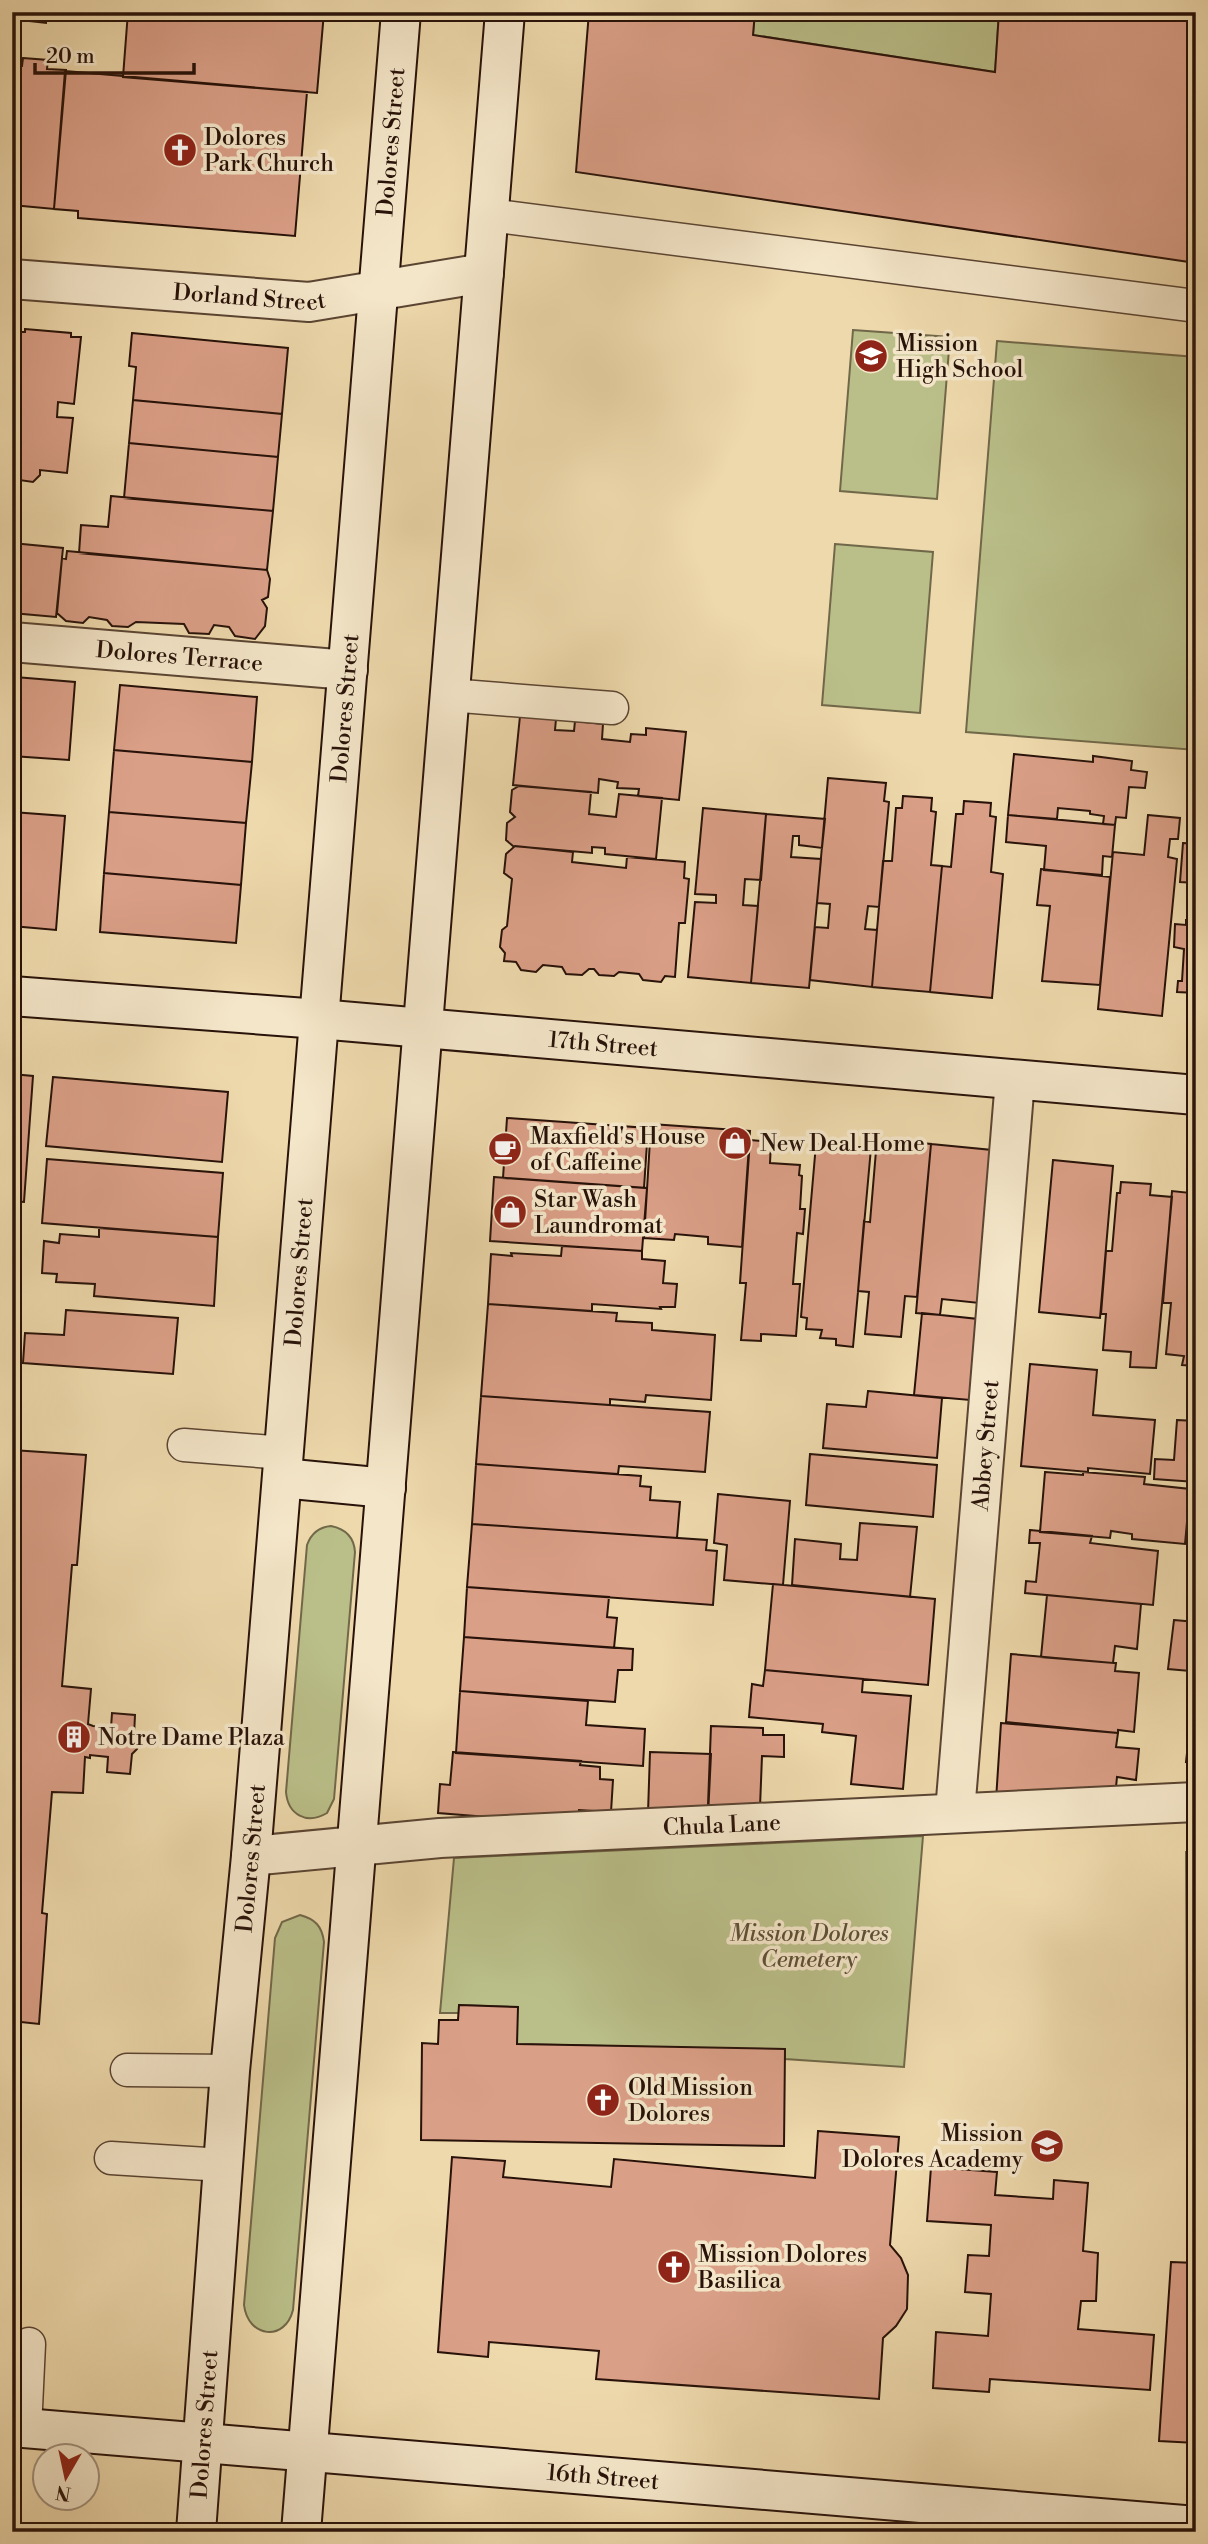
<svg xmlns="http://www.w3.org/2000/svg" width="1208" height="2544" font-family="'Libre Bodoni',serif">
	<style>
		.green { fill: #babf89; stroke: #716849; stroke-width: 2 }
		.building { fill: #da9f87; stroke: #281209; stroke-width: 2 }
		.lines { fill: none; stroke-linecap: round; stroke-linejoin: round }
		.lane-casing { stroke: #5a4432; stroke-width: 35 }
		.street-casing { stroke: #5a4432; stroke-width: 42 }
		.secondary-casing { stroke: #281209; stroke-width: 42 }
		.lane { stroke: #f4e6c9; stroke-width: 32 }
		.street { stroke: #f4e6c9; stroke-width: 38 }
		.secondary { stroke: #f4e6c9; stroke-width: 38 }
		.labels { text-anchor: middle; stroke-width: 7; stroke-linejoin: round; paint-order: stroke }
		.poi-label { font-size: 23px; fill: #281209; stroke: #f4e6c9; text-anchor: start }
		.street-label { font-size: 23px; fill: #281209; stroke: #f4e6c9 }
		.park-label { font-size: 23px; font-style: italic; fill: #5b4f36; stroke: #f4e6c9 }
	</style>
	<rect width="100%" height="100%" fill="#eed9ac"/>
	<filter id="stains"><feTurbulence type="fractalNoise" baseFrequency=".00286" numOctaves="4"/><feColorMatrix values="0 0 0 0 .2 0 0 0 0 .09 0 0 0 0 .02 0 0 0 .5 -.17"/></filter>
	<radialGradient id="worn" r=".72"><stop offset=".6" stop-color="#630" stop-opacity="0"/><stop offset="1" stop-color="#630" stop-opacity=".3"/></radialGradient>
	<!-- green -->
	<path class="green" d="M755,12H999L995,72L753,35Z
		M853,330L950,337L937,499L840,491Z
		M997,341L1196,357V750L966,732Z
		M835,544L933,552L920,713L822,705Z
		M331,1526C346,1529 354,1537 355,1552L334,1799L327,1813C307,1825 288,1815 286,1792L307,1545C311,1534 319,1527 331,1526Z
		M923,1836L904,2067L785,2059V2050L517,2044V2007L459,2005V2013H440L454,1858Z
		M1186,1852H1196V2062H1187Z
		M300,1915C315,1919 322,1926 324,1942L293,2310C285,2342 248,2338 244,2305L275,1938L282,1922Z"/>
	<!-- building -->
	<path class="building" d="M30,12H67V15L47,13L46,23L30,21Z
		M128,12H324L317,93L123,77Z
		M589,12H755L753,35L995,72L999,12H1196V263L576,172Z
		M23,58L48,60L47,69L66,70L54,209L12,205V66H22Z
		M65,71L307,92L295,236L78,218V211L54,209Z
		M25,329L71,333V337H81L74,404L58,402L57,417L73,418L67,473L40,470V475L33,482L12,479V383L17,332H25Z
		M132,333L288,348L282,414L133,400L136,367L129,366Z
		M12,334L17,335L12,383Z
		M133,400L282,414L278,457L129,443Z
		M129,443L278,457L273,511L124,498Z
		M111,496L273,511L267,570L79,553L81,525L108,527Z
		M12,543L63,548L56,617L12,613Z
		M67,551L267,570L270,579L268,597L262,600L267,608L265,626L255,639L235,636L229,627L214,625L209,634L189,633L184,624L136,622L128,627L112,626L107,620L89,617L83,623L66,621L57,613L62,558L66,559Z
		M15,677L75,682L69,760L12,756Z
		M120,685L257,697L252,762L114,750Z
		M520,716L556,719L555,730L574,731L575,721L603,724L602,739L630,742L631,734L646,735V728L686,732L679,800L638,796L639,789L617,788L618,782L599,779L598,793L513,785Z
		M114,750L252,762L246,823L109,812Z
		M1014,754L1093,762V756L1132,761L1131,770L1147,772L1145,788L1129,787L1126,818L1116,817L1115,825L1103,824L1104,816L1090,814V811L1058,808L1057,819L1008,815Z
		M828,778L886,783L884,801L889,802L879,907L868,906L865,929L877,930L872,987L810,980L815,927L828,928L830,904L817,903Z
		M519,786L591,792L589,814L616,817L619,794L662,798L656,859L605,854V848L592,847V853L513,846L506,840L507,823L515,817L510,812L512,790Z
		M903,796L932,798L931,811L936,812L931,865L942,866L930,992L872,987L883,861H892L896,808H902Z
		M964,801L991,803L990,816L996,817L991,872L1003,874L992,998L930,992L942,866L951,867L956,814H963Z
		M703,808L766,814L761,880L745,879L743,905L758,906L751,983L688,977L695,902L716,903V895L695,894Z
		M12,812L65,816L56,930L12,926Z
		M109,812L246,823L241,885L104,873Z
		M766,814L825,819L822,848L799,845V836H793L791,857L821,859L809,988L751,983Z
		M1008,815L1115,825L1112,857L1103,856L1102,875L1044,870L1046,846L1006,842Z
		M1148,815L1180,818L1178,839H1170L1168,857L1177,859L1162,1016L1098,1009L1113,852L1144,855Z
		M1183,843L1196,844V883L1180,882Z
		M515,846L573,852L572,862L626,868L627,857L685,862L684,878L689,879L685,923H679L675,977L665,976L661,982L643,980L639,974L619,972L614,976L599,975L594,969H589L582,975L566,974L562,967L543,965L536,972L521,970L516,962L504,961L505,953L500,947L502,930L507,926L512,879L504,873L506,854Z
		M1041,869L1110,877L1100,985L1042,981L1050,906L1037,905Z
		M104,873L241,885L236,943L100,932Z
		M1196,909V993L1177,992L1178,981H1182L1184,949L1174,947L1175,924L1186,925V920H1195Z
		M12,1074L33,1076L24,1202L12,1201Z
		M53,1077L228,1092L222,1162L46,1146Z
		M507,1118L648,1128L644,1188L503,1178Z
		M651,1124L750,1131L742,1247L708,1244V1237L675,1234L674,1240L644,1238Z
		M877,1139L931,1144L917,1297L905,1296L901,1337L865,1334L869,1292L858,1291L864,1221L870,1222Z
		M750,1140L771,1142L770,1163L800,1165L799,1175L802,1176L800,1209H805L803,1234L797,1233L793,1284H800L796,1336L761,1334V1341L741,1340L746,1283H740Z
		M816,1144L871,1148L853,1347L836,1345V1339L820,1338L822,1330L806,1329L807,1318L801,1317Z
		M931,1144L992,1150L979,1303L942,1299L940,1315L916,1313Z
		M47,1159L223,1173L218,1237L42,1223Z
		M1053,1160L1113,1166L1100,1318L1039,1312Z
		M494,1177L647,1188L642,1251L490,1241Z
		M1121,1182L1151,1184L1150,1195L1172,1197L1156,1368L1130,1367L1131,1352L1103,1350L1106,1314H1101L1106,1251H1112L1117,1193H1120Z
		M1190,1186H1196V1366L1182,1365L1184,1356L1166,1354L1171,1303H1163L1172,1191L1190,1193Z
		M99,1228L218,1237L214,1306L94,1296L95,1284L56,1282L57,1274L42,1273L44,1241L59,1243L60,1234L99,1237Z
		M562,1246L642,1251V1259L665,1261L663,1283L677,1284L675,1307H660L661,1309L592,1304V1311L488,1304L491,1254L512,1256L511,1253L561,1256Z
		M488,1304L617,1313L616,1321L652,1323V1330L715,1335L711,1400L646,1395L645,1402L610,1399V1405L481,1396Z
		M66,1310L178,1318L173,1374L23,1363L25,1333L64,1335Z
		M922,1313L978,1319L970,1400L914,1395Z
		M1030,1364L1097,1370L1093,1415L1155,1420L1150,1474L1088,1468V1472L1021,1466Z
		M868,1391L942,1398L937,1458L823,1448L827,1404L866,1407Z
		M481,1396L710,1412L705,1472L619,1466L618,1474L476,1464Z
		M1177,1420L1196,1421V1482L1154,1479L1155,1459L1174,1460Z
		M12,1450L86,1455L77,1565H72L62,1686L91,1689L88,1724L93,1726L111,1728L112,1713L135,1715L134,1736L138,1743L137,1749L132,1754L130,1774L107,1772L108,1757L90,1755V1758L85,1757L83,1793L52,1792L42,1913L47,1914L39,2024L12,2021Z
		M810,1454L937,1465L933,1517L806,1505Z
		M476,1464L641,1476L640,1486L651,1487L650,1500L680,1502L677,1538L472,1524Z
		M1045,1472L1083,1475V1472L1145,1477L1144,1484L1190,1489L1185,1544L1132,1539V1534L1111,1531L1110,1538L1040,1532Z
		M718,1494L790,1501L783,1585L724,1580L727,1545L714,1543Z
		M860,1523L917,1527L910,1597L792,1585L795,1539L841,1544L840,1559L857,1560Z
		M472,1524L707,1540L706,1550L717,1551L713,1605L467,1587Z
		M1030,1530L1092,1536L1090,1543L1158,1551L1153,1605L1025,1593L1026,1581L1036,1582L1040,1543H1029Z
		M773,1584L935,1599L928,1685L765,1670Z
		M467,1587L609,1597L607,1617L617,1618L614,1648L464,1637Z
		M1047,1595L1141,1604L1137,1649L1115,1646L1113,1663L1041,1657Z
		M1174,1620L1196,1622L1190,1671L1168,1669Z
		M464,1637L633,1649L632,1670H618L615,1702L460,1691Z
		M1011,1654L1113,1663H1116L1115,1671L1139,1673L1134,1732L1118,1730V1733L1006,1722Z
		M765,1670L863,1679L862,1692L911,1696L903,1789L851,1784L856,1736L822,1732L823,1724L749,1717L752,1684L763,1686Z
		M1196,1674V1763L1186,1762Z
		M460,1691L588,1701L586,1725L645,1729L643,1766L456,1753Z
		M1001,1723L1118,1733L1116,1747L1139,1749L1136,1780L1117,1777L1115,1797L996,1800Z
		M711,1726L763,1728V1735H784V1757L762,1756L760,1807L708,1805Z
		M453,1752L581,1761L580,1765L600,1767V1779L613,1780L611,1812L579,1810L578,1824L438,1813L440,1784L450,1785Z
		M650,1752L711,1754L708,1816L648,1813Z
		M459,2005L518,2007L517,2044L785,2049L784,2146L421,2140L422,2043L438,2044L439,2020H458Z
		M818,2131L899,2137L890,2245L901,2258L908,2275L907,2309L896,2326L883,2338L879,2399L596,2379L599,2351L489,2342L488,2357L438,2352L452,2157L505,2161L503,2177L611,2187L614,2159L815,2178Z
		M931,2167L997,2172L995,2195L1053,2199L1054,2180L1088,2183L1083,2251L1098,2253L1096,2301H1081L1078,2329L1154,2335L1150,2390L990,2379L989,2392L933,2388L936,2332L988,2336L991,2294L965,2292L968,2255L989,2256L991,2225L927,2221Z
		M1171,2262L1196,2263V2443L1159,2441Z
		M12,2526L76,2532H12Z"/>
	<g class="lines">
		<!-- lane casing -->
		<g class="lane-casing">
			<path id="lane" d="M489,215L1196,306
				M449,695L612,708
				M184,1445L284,1453
				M127,2070L230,2071
				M111,2158L223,2165
				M25,2429L29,2344"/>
		</g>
		<!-- street casing -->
		<g class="street-casing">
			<g id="street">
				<path id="s1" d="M12,279L309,302L484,273"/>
				<path id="s2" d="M12,642L348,670"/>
				<path id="s3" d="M955,1812L1015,1080"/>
				<path id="s4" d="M251,1856L440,1838L1196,1802"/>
			</g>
		</g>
		<!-- secondary casing -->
		<g class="secondary-casing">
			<g id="secondary">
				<path id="s5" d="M12,996L319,1019L1196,1095"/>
				<path d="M282,1478L386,1488"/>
				<path id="s6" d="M12,2427L1196,2526"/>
				<path id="s7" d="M196,2532L230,2071L251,1856L401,12"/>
				<path d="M301,2532L505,12"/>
			</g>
		</g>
		<!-- lane -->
		<use href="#lane" class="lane"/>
		<!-- street -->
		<use href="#street" class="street"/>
		<!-- secondary -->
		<use href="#secondary" class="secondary"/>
	</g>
	<!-- icons -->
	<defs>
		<g id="church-disc" transform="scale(1.75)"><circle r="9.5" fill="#8f2418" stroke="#f4e6c9"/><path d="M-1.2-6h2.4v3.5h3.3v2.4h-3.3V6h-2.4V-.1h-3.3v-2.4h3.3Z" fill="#fff"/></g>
		<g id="school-disc" transform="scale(1.75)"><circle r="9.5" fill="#8f2418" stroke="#f4e6c9"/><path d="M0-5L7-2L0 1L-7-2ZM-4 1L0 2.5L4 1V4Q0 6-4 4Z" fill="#fff"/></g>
		<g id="shop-disc" transform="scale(1.75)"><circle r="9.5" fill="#8f2418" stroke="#f4e6c9"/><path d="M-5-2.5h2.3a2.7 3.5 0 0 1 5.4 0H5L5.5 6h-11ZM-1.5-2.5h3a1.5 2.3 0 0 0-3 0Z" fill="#fff"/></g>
		<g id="cafe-disc" transform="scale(1.75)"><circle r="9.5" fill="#8f2418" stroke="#f4e6c9"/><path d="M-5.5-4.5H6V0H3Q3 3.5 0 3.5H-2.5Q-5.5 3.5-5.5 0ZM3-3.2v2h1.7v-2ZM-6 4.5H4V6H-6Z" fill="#fff"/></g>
		<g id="building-disc" transform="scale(1.75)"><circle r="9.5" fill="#8f2418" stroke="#f4e6c9"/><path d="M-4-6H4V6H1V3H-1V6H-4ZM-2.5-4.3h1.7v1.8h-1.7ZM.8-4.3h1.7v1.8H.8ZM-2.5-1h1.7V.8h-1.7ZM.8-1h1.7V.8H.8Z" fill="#fff"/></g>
	</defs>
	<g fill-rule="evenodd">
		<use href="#church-disc" x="180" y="150"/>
		<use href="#school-disc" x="871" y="356"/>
		<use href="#shop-disc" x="735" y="1143"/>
		<use href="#cafe-disc" x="505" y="1149"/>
		<use href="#shop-disc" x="510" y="1212"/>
		<use href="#building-disc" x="74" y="1737"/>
		<use href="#church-disc" x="603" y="2100"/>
		<use href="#school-disc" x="1047" y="2146"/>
		<use href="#church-disc" x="674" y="2267"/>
	</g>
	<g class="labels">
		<!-- poi labels -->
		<g class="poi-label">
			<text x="204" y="145">Dolores<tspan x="204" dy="26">Park Church</tspan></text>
			<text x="896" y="351">Mission<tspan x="896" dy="26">High School</tspan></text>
			<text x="530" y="1144">Maxfield's House<tspan x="530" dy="26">of Caffeine</tspan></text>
			<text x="760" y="1151">New Deal Home</text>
			<text x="534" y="1207">Star Wash<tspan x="534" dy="26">Laundromat</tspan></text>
			<text x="98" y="1745">Notre Dame Plaza</text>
			<text x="628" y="2095">Old Mission<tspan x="628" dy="26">Dolores</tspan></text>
			<text x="1023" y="2141" text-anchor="end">Mission<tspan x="1023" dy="26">Dolores Academy</tspan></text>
			<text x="698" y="2262">Mission Dolores<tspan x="698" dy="26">Basilica</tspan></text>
		</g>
		<!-- street labels -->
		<g class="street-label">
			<text dy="8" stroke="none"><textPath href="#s7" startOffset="2398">Dolores Street</textPath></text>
			<text dy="8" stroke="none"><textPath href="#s1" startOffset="238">Dorland Street</textPath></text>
			<text dy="8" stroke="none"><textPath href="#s2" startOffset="168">Dolores Terrace</textPath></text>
			<text dy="8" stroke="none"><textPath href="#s7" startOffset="1830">Dolores Street</textPath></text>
			<text dy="8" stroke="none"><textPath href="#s5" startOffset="593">17th Street</textPath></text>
			<text dy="8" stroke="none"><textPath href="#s7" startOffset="1264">Dolores Street</textPath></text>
			<text dy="8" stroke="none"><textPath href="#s3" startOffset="368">Abbey Street</textPath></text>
			<text dy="8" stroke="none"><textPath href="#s4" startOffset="472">Chula Lane</textPath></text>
			<text dy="8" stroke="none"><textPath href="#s7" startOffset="676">Dolores Street</textPath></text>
			<text dy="8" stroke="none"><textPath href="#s7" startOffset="108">Dolores Street</textPath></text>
			<text dy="8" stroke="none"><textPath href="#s6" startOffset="593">16th Street</textPath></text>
		</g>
		<!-- park labels -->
		<g class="park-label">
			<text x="809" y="1941">Mission Dolores<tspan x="809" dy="26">Cemetery</tspan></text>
		</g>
	</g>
	<!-- margin -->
	<rect width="1208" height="2544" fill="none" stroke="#eed9ac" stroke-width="42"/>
	<rect x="14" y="14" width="1180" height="2516" fill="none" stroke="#281209" stroke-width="3.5"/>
	<rect x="21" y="21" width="1166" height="2502" fill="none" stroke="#281209" stroke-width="2"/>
	<!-- north arrow -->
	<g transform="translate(66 2477) rotate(189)"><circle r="33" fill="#f4e6c9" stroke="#a2917c" stroke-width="2"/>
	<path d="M0-5L12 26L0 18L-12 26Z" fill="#8f2418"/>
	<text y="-10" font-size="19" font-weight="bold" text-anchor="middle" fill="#281209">N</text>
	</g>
	<!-- scale -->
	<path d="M35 63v10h159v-10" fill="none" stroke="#281209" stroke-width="3.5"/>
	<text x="46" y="63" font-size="21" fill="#281209" stroke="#f4e6c9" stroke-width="5" paint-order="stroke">20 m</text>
	<rect width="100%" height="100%" filter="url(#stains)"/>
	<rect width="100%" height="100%" fill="url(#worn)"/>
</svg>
